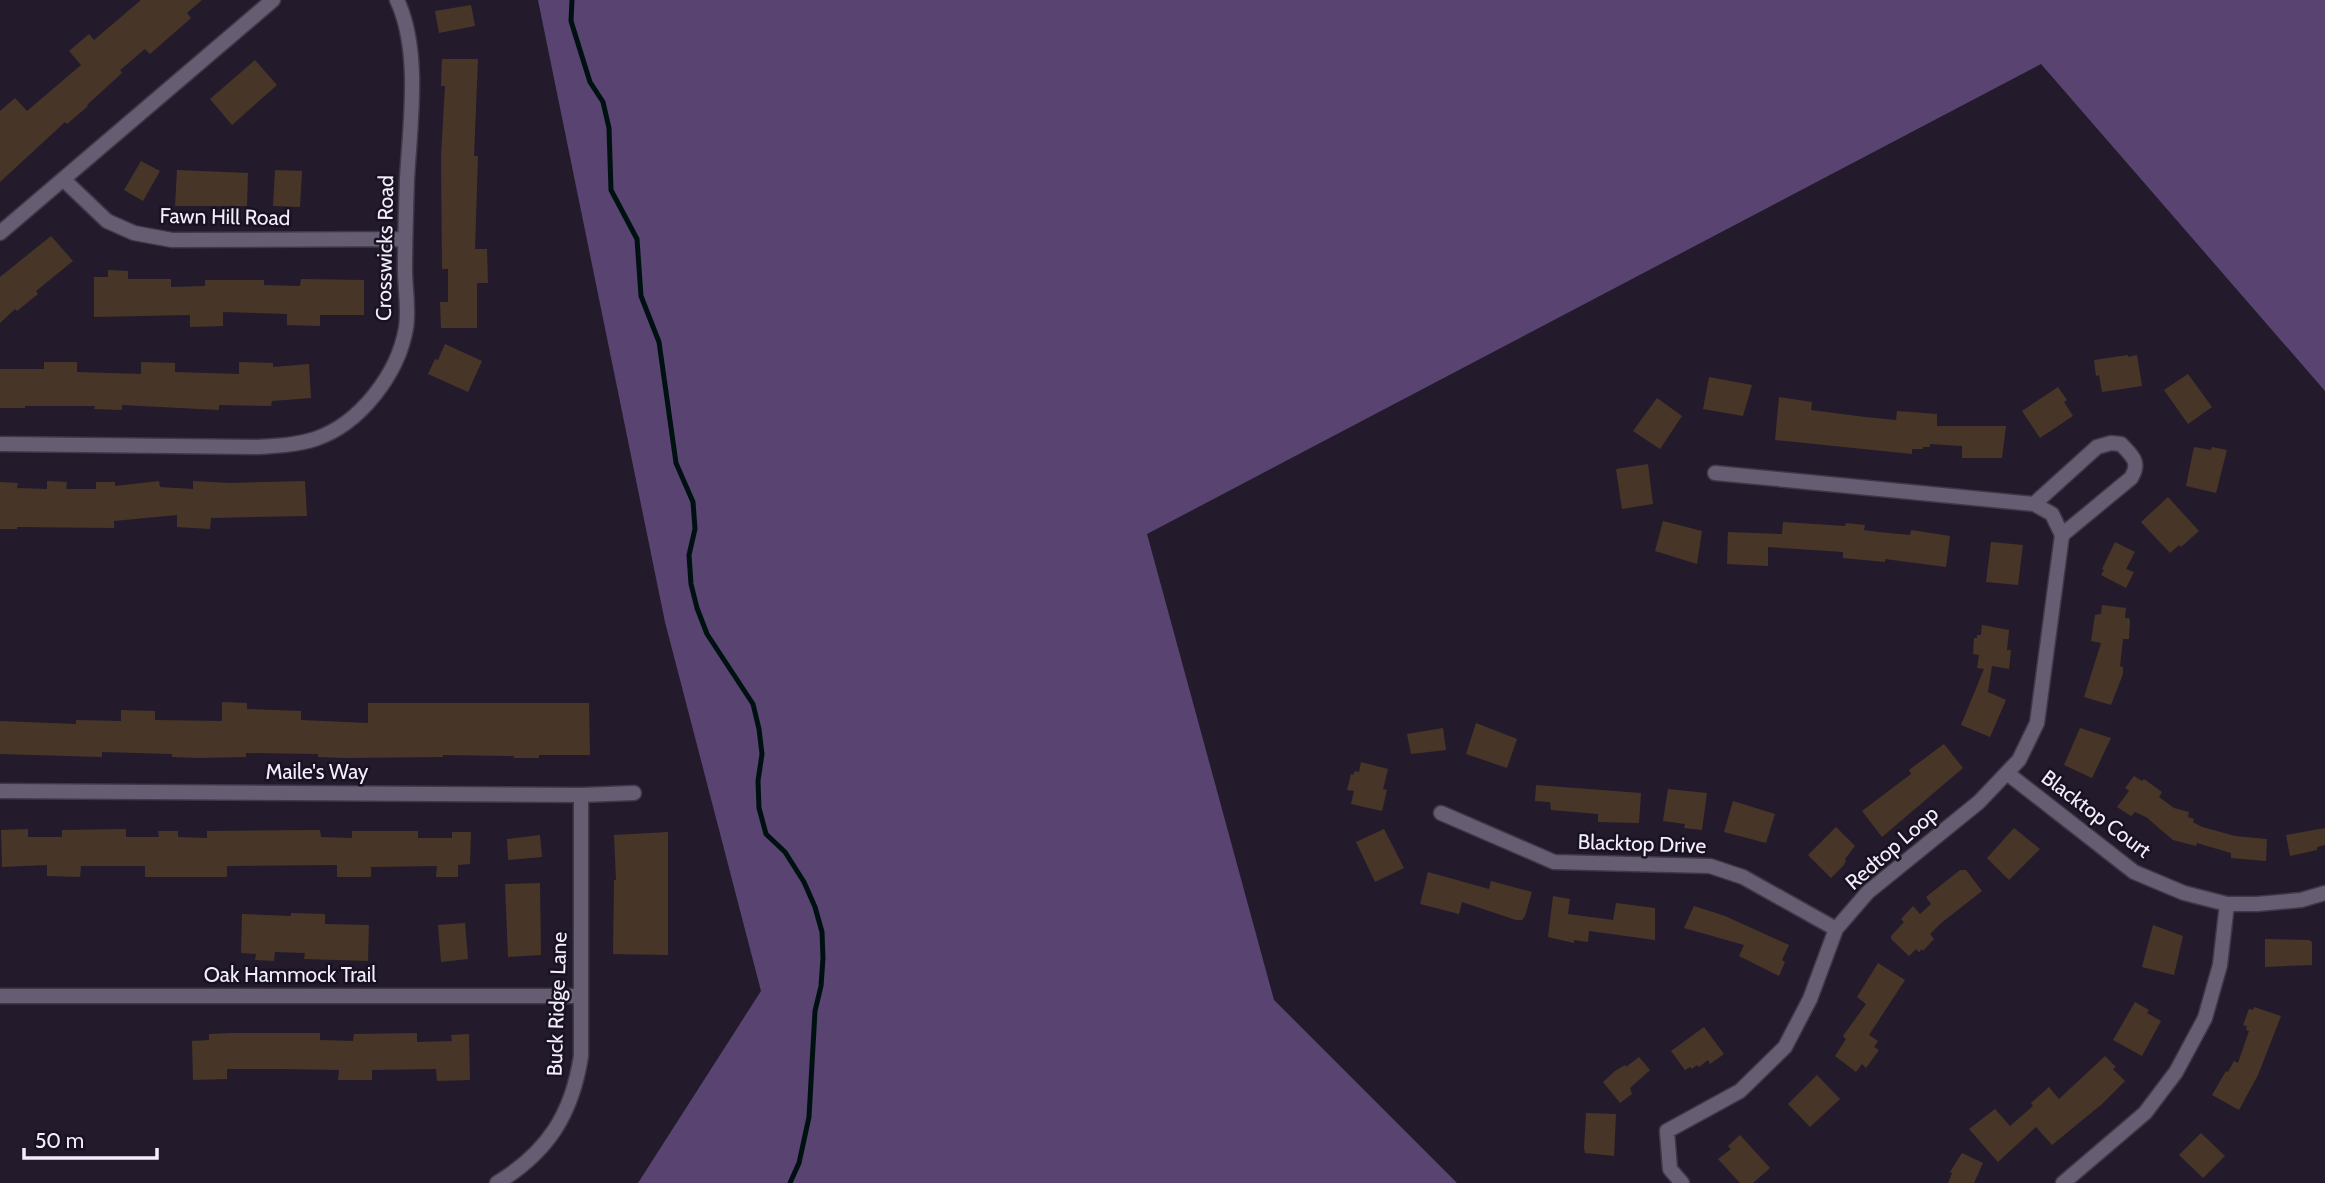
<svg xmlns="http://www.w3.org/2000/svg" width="2325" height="1183" font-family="Cabin,sans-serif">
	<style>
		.forest { fill: #594471 }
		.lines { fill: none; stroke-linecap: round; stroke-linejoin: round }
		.stream { stroke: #001112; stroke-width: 5 }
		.building { fill: #473627 }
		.minor-casing { stroke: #3f3847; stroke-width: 17 }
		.minor { stroke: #665d72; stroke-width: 14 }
		.labels { text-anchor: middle; stroke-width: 5; stroke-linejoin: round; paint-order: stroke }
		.street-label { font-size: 21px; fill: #f3eefb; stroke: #191222 }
	</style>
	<rect width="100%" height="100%" fill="#231b2c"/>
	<!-- forest -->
	<path class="forest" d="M538,0H2325V391L2041,64L1147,534L1274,1000L1457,1183H638L761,991L665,622Z"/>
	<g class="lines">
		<!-- stream -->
		<path class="stream" d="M572,0L571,21L580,50L590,82L603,102L609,128L611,190L637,239L641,296L659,342L676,463L693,502L695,529L689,555L691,584L697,608L707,634L753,704L759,729L762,754L758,781L759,808L766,834L785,852L804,882L815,907L822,932L823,958L821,986L815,1011L809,1117L799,1163L790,1183"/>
	</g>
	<!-- building -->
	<path class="building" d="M141,0H202L187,13L191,18L150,54L145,49L120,70L122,73L87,105L88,106L67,124L65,122L0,182V111L15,98L27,111L81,65L69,51L89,34L94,40Z
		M471,5L475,26L439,33L435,11Z
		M442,59H478L474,156H478L475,249H487L488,283H477V328H441L440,302H448V269H442L441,156L445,86H441Z
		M255,60L277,85L232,125L210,99Z
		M141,161L160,171L143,201L124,190Z
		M177,170L248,173L247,206H175Z
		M275,170L302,171L300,207L273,206Z
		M51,236L73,261L36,291L38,294L17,311L15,309L0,323V277Z
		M108,270L128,271V279H171V287L205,286V280H264V285L300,286L301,279L364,280V315H320V326L287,325V314L223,312V326L190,327V315L94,317V277H108Z
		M445,344L482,361L468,392L428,374L435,359L438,360Z
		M2128,355V357L2137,355L2142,386L2102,392L2099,375L2096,376L2094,360Z
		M44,362H77V372L141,374V362L175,363V372L239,374V362L273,363V367L309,364L311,398L272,401L271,406L219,405V410L122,405V410L94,409L95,406H25V408H0V369H44Z
		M2188,374L2212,407L2188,424L2164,390Z
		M1709,377L1752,385L1743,416L1703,409Z
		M2058,387L2067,400L2064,402L2073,416L2040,438L2022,411Z
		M1779,397L1812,402L1811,410L1865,417L1896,420L1897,411L1937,414V426H2006L2002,458H1962V446L1930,444V447H1923V449H1912V454L1775,440Z
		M1657,398L1682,416L1660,449L1633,431Z
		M2194,447L2211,450L2212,447L2227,450L2216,493L2186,486Z
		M1648,464L1653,504L1622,509L1616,469Z
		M47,481L67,482L66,489H96V482H115V486L159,481L160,487L193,489V481L230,483L305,481L307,516L211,518L210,529L177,527V515L114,521V528L17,527V529H0V482L18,483L17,488L47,489Z
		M2168,497L2199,531L2181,547L2179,545L2170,553L2141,522Z
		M1663,521L1702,531L1697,564L1655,551Z
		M1783,522L1845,526L1846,523L1865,525L1864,530L1878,532L1910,535L1911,530L1950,536L1946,567L1885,559V562L1843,558V552L1768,547V566L1727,564L1728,532L1782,534Z
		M1991,542L2023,545L2018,585L1986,582Z
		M2115,542L2135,552L2126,569L2134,572L2126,588L2101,575L2104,570L2102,569Z
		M2102,605L2126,608L2125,618H2129L2130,621L2129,639H2123L2120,666L2123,667V674L2111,705L2084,697L2101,643L2091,641L2095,615L2101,614Z
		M1982,625L2009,630L2007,650H2011L2009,669L1992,666L1988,692L2006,700L1990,737L1961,725L1984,669L1977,668L1979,655L1973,654L1974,638H1977V635H1981Z
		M222,702L247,703V709L301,711V720L368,723V703H589L590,755H539V758H514V756L443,755V757L345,758L318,757V754L246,753V757L199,758L172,757V754L102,752V757L0,754V721L76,724V720L121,721V710L155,711V720L222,721Z
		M1476,723L1517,739L1507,768L1466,754Z
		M1443,728L1446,750L1411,754L1407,734Z
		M2080,728L2111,738L2092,778L2064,765Z
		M1944,744L1963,768L1882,837L1862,811L1911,774L1909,770Z
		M1361,762L1388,769L1383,789L1387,790L1382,811L1351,804L1354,791L1347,790L1351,774L1353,775L1355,771L1359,772Z
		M2134,776L2142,781L2144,779L2162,792L2159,797L2174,808L2189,812L2188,817L2194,819L2193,822L2202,827L2235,836L2267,839L2266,861L2231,858V853L2197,843L2196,846L2173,840L2146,817L2135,812L2131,816L2117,807L2129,791L2125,788Z
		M1536,785L1641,793L1639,823L1598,822V814L1551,810L1550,802L1535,801Z
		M1668,789L1707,793L1702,830L1684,828L1685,824L1663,821Z
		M1733,801L1775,814L1766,843L1724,832Z
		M1836,827L1855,846L1845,859L1846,861L1843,866L1831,878L1808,855Z
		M2014,828L2040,849L2009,880L1987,858Z
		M2325,828V845L2317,847V850L2290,856L2286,835Z
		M28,829V837H62V830L126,829V837H159L158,831H178V837L207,838V831L320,830L321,837L352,838V831H418V838H452V832H471L470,864L458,865V877H436L437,866L371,867V877H337V865L227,866V877H145V866H81L80,877L47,876V865L2,867L1,830Z
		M1384,829L1404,868L1375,882L1356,842Z
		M668,832V955L613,954L614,880H616L614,835Z
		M540,835L542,857L508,860L507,839Z
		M1960,870H1966L1982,891L1940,924L1930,934L1934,939L1923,951L1922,949L1919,952L1916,949L1909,956L1891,939V936L1904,922L1901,919L1913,906L1920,914L1931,904L1926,897Z
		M1428,872L1489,889L1491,881L1532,892L1525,916L1522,920H1516L1462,902L1459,914L1420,904Z
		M540,883L541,955L508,957L505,884Z
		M1553,896L1570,899L1568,914L1613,920L1616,903L1655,908V940L1589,931L1588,942L1574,940V943L1548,937Z
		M1694,906L1725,916L1789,945L1782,960L1785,962L1779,976L1739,956L1744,945L1684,928Z
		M291,913L325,914V924L369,925L368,961L304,959L305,953L275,952L274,961L255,960L256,954L241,953L242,914L291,916Z
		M465,923L468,959L441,962L438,925Z
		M2153,925L2183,936L2174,975L2142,967Z
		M2265,939L2309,940L2312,942V965L2265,967Z
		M1878,963L1905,980L1869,1035L1878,1041L1874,1047L1879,1050L1866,1068L1862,1064L1856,1072L1835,1056L1846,1039L1843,1036L1866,1004L1857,997Z
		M2135,1002L2149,1010L2147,1013L2161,1021L2142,1056L2113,1040Z
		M2254,1007L2281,1016L2258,1075L2239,1110L2212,1095L2226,1071L2228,1072L2234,1061L2238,1063L2249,1031L2246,1030L2247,1026L2243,1025L2249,1009L2253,1010Z
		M1704,1027L1724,1054L1710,1064L1708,1060L1699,1067L1697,1065L1692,1069L1690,1067L1685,1070L1671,1051Z
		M230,1033H320V1040L353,1041L354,1034L417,1033V1042L452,1041L451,1035L469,1034L470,1080L437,1081L436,1069L372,1070V1080H338L339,1070L282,1069H227V1079L193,1080L192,1041L209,1040V1034Z
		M2105,1056L2116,1067L2113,1069L2125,1081L2102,1104L2052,1145L2036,1127L1998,1162L1969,1129L1995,1109L2010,1126L2033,1106L2031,1103L2049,1087L2059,1099Z
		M1639,1057L1650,1070L1630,1088L1632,1094L1620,1103L1603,1082L1615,1071L1625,1065L1626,1067Z
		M1817,1075L1840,1099L1810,1127L1788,1104Z
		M1586,1113L1616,1114L1614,1156L1585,1153L1584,1148Z
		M2201,1133L2225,1156L2203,1178L2179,1155Z
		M1740,1135L1770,1168L1753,1183H1740L1718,1159L1731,1149L1728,1146Z
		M1962,1153L1983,1163L1974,1183H1948L1952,1173L1950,1172Z"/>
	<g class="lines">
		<!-- minor casing -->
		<g class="minor-casing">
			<path id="minor" d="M64,180L107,221L134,233L172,240L405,239
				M0,233L273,0
				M0,444L257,447C276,446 296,445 315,439C360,424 398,374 406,328C409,310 405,288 405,270C405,239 406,209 407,179C410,124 421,51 397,0
				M2034,504L2097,447L2111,443L2121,444C2132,456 2141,462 2131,478L2062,535
				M2007,773L2134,872L2184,893L2227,904H2257L2301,900L2325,893
				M0,791L581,795L634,793
				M1441,813L1554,862L1710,866L1743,877L1836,929
				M0,996H579
				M497,1183C548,1152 572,1114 581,1056V795
				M1682,1183L1670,1169L1667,1131L1740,1091L1785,1047L1810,999L1836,929L1868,892L1979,802L2019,760L2037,723L2062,535L2052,514L2034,504L1715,473
				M2063,1183L2145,1113L2176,1072L2205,1018L2220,965L2227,904"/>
		</g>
		<!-- minor -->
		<use href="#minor" class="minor"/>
	</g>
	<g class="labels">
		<!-- street labels -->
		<g class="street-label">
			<text transform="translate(225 217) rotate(1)" y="7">Fawn Hill Road</text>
			<text transform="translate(385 248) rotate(-89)" y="7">Crosswicks Road</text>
			<text x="317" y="779">Maile's Way</text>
			<text transform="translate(2096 814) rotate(37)" y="7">Blacktop Court</text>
			<text transform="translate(1642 844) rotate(2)" y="7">Blacktop Drive</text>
			<text transform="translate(1892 848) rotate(-41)" y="7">Redtop Loop</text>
			<text x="290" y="982">Oak Hammock Trail</text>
			<text transform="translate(557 1004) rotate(-88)" y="7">Buck Ridge Lane</text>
		</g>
	</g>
	<!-- scale -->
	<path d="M24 1148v10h133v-10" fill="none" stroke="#f3eefb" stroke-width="3.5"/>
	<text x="35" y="1148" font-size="21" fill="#f3eefb" stroke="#191222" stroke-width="5" paint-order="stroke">50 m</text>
</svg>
